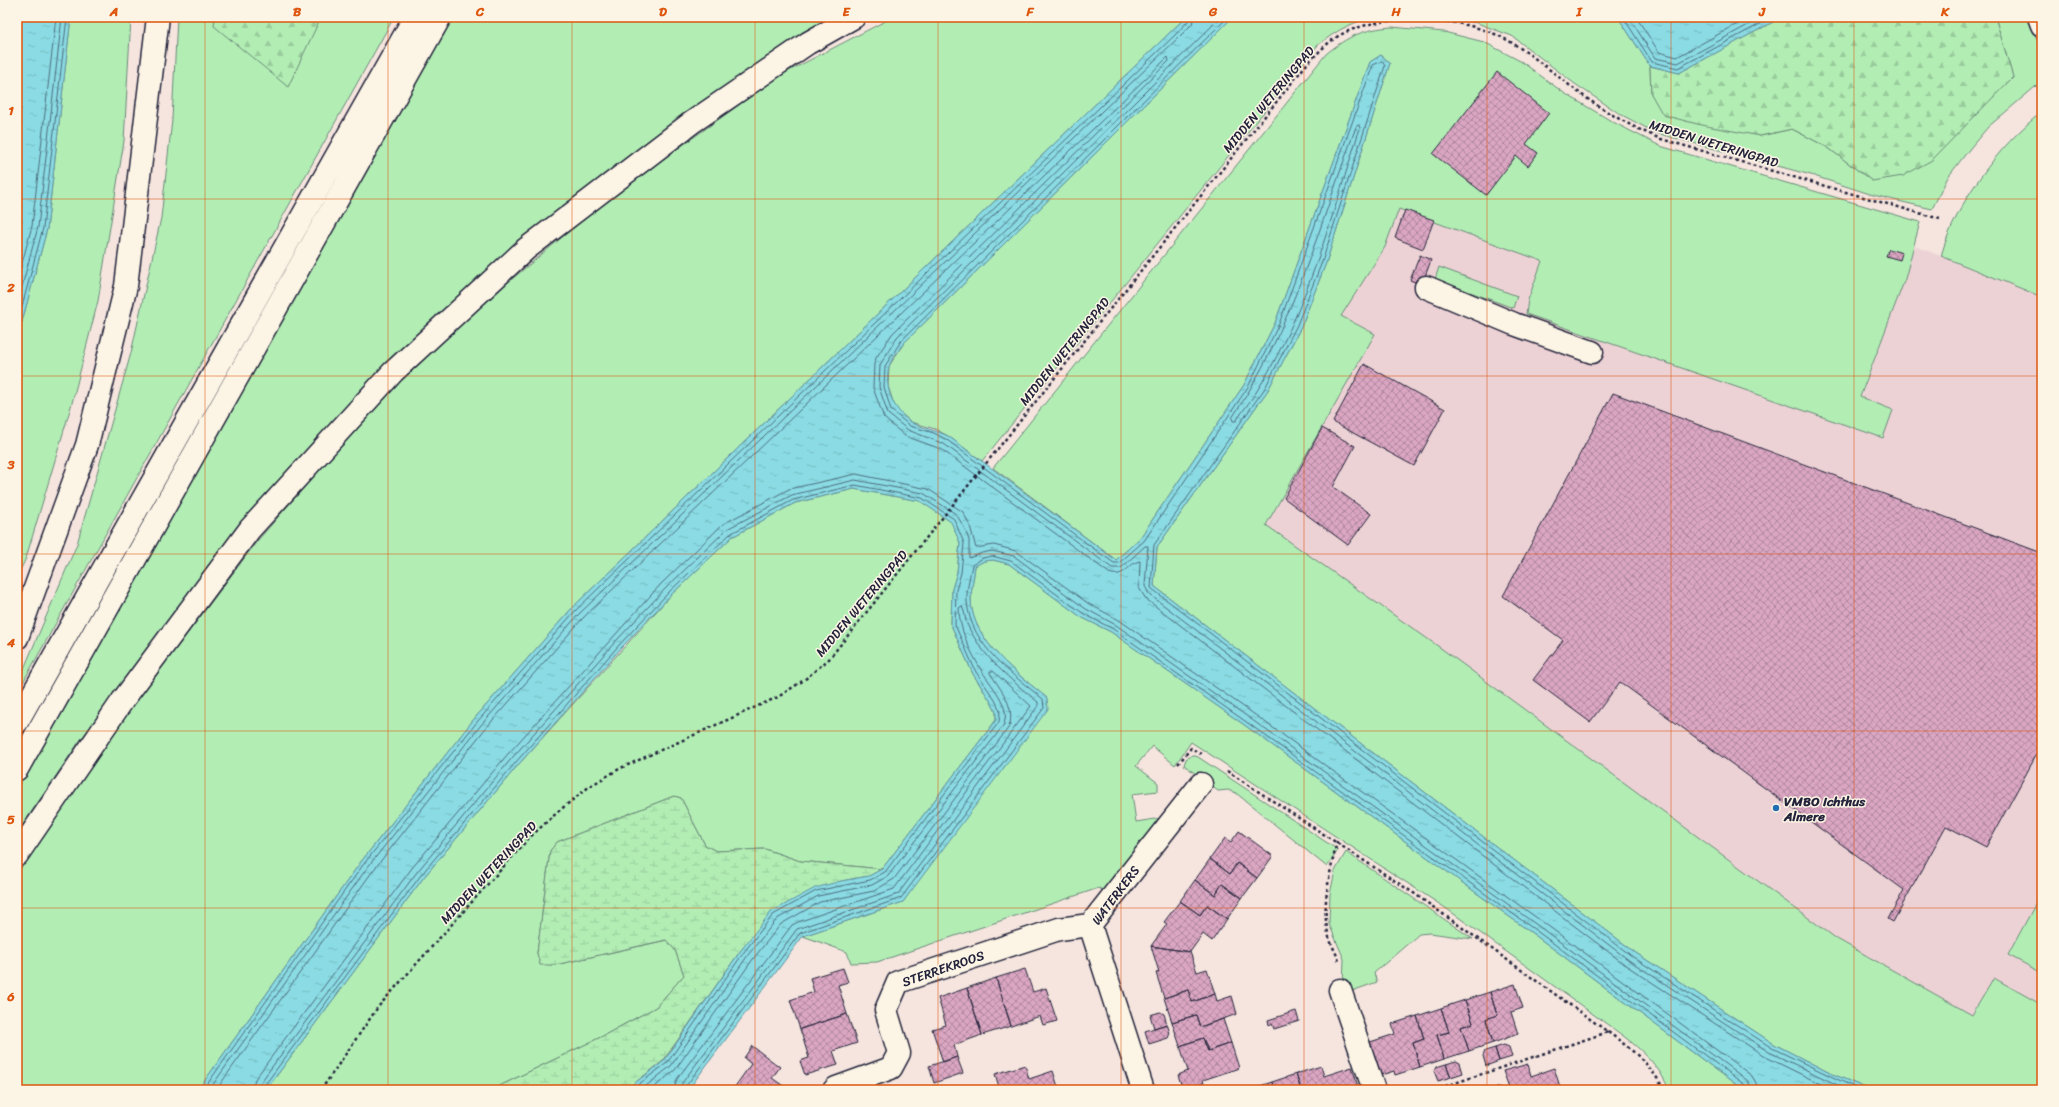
<svg xmlns="http://www.w3.org/2000/svg" width="2059" height="1107" font-family="Sriracha,sans-serif">
	<style>
		.built { fill: #edd2d5 }
		.green { fill: #b2eeb4; stroke: #6a8878 }
		.forest { fill: url(#forest-firs); stroke: #6a8878 }
		.wetland { fill: url(#wetland-marsh); stroke: #6a8878 }
		.water { fill: url(#water-ripples); stroke: #6091a0 }
		.lines { fill: none; stroke-linecap: round; stroke-linejoin: round }
		.shore { stroke: #4c6c7e; stroke-width: 1 }
		.building { fill: url(#building-cross-hatch); stroke: #22223b }
		.minor-casing { stroke: #22223b; stroke-width: 25 }
		.highway-casing { stroke: #22223b; stroke-width: 25 }
		.path { stroke: #22223b; stroke-width: 2.5; stroke-dasharray: 3 3; stroke-linecap: butt }
		.minor { stroke: #fcf5e5; stroke-width: 22 }
		.highway { stroke: #fcf5e5; stroke-width: 22 }
		.grid { fill: none; stroke: #de560e; stroke-width: 1; stroke-opacity: 0.55 }
		.poi-dot { fill: #1f6fb2; stroke: #fcf5e5; stroke-width: 1.5 }
		.labels { text-anchor: middle; stroke-width: 3; stroke-linejoin: round; paint-order: stroke }
		.street-label { font-size: 13px; fill: #22223b; stroke: #fcf5e5 }
		.poi-label { font-size: 13px; font-weight: bold; fill: #22223b; stroke: #fcf5e5; text-anchor: start }
		.neatline { fill: none; stroke: #de560e; stroke-width: 1.5 }
		.grid-label { font-size: 13px; text-anchor: middle; font-weight: bold; fill: #de560e }
	</style>
	<defs>
		<pattern id="forest-firs" width="22" height="20" patternUnits="userSpaceOnUse"><rect width="22" height="20" fill="#b2eeb4"/><path d="M5 1l3.5 6h-7zM16 11l3.5 6h-7z" fill="#99cc9c"/></pattern>
		<pattern id="wetland-marsh" width="20" height="14" patternUnits="userSpaceOnUse"><rect width="20" height="14" fill="#b2eeb4"/><path d="M1 5h8M5 5V1M11 12h8M15 12V8" fill="none" stroke="#99cc9c"/></pattern>
		<pattern id="water-ripples" width="26" height="14" patternUnits="userSpaceOnUse"><rect width="26" height="14" fill="#8adbe3"/><path d="M2 4q2-2 4 0t4 0M15 11q2-2 4 0t4 0" fill="none" stroke="#77bcc4"/></pattern>
		<pattern id="building-cross-hatch" width="8" height="8" patternUnits="userSpaceOnUse"><rect width="8" height="8" fill="#daa6c1"/><path d="M0 0l8 8M0 8l8-8" fill="none" stroke="#b0879e"/></pattern>
	</defs>
	<rect width="100%" height="100%" fill="#f5e5de"/>
	<filter id="ink" filterUnits="userSpaceOnUse"><feTurbulence type="fractalNoise" baseFrequency=".025" numOctaves="2"/><feDisplacementMap in="SourceGraphic" scale="8" xChannelSelector="R" yChannelSelector="G"/><feConvolveMatrix kernelMatrix="1 2 1 2 8 2 1 2 1" color-interpolation-filters="sRGB"/></filter>
	<g filter="url(#ink)">
		<!-- built -->
		<path class="built" d="M1399,209L1542,261L1852,423L1915,246L2042,296V1090L1225,602L1313,338Z"/>
		<!-- green -->
		<path class="green" d="M71,17H131L124,141L98,301L72,403L26,558L17,577V340L47,229Z
			M177,17H394L17,693V685L77,544L131,353L161,218L172,120Z
			M447,17H843L764,63L655,136L601,177L494,264L389,363L250,512L79,742L17,833V789Z
			M893,17H1186L573,607L474,719L360,863L198,1090H17V874L74,784L258,540L322,467L409,372L512,279L614,194L781,75Z
			M1233,17H1381C1354,20 1339,29 1318,45L982,461L948,436L935,429L911,422L895,408L888,386L889,366L904,343Z
			M1448,17H1618L1650,66L1651,94L1760,136L1792,129L1827,147L1872,181L2013,78L1995,17H2028L2042,52V81L1988,127L1971,147L1948,177L1932,209L1873,195L1811,175L1656,133L1620,114L1575,84L1512,36L1477,23Z
			M1392,27L1444,32L1484,42L1522,62L1564,93L1613,122L1660,146L1920,222L1905,279L1860,397L1893,410L1883,438L1526,314L1528,300L1542,261L1399,209L1385,247L1341,316L1375,334L1266,525L1442,649L1837,939L1972,1015L1994,978L2042,1005V1090H1870L1828,1072L1774,1044L1636,953L1154,586L1157,547L1268,390L1301,327L1326,263L1390,63L1381,55L1370,62L1275,323L1244,385L1140,538L1116,560L993,468L1326,54C1348,36 1364,29 1392,27Z
			M2042,112V297L1941,256C1956,203 1998,146 2042,112Z
			M1439,267L1517,296L1513,308L1435,279Z
			M854,489L920,501L952,522L960,543L957,572L952,589L951,625L973,674L991,702L996,712V720L882,869L800,861L765,849L716,851L705,845L681,798L674,796L557,842L550,851L537,953L540,964L555,965L667,940L675,950L684,975L656,1007L601,1037L491,1090H266L424,877L519,764L672,594L732,537L795,503Z
			M993,560L1009,564L1081,617L1111,632L1243,724L1536,936L1734,1083L1745,1090H1669C1660,1066 1642,1050 1622,1035L1447,909L1191,742L1175,765L1152,746L1136,766L1158,783V791L1132,794L1136,822L1161,818L1107,893L1099,888L877,962L851,963L847,952L803,936L903,902L1047,698C1019,675 971,640 971,600C971,589 974,577 975,566L984,561Z
			M1192,755L1198,757L1338,850L1327,867L1236,793L1228,790L1218,791L1184,765L1186,759Z
			M1346,852L1473,939L1430,933L1419,934L1374,973L1377,982L1352,991L1346,990L1343,986L1344,959L1329,924L1330,894L1335,871Z
			M2042,892V973L2008,955Z"/>
		<!-- forest -->
		<path class="forest" d="M215,17H321L288,87L214,26Z
			M1782,17H1995L2013,77L1932,160L1903,176L1872,181L1827,147L1792,129L1760,136L1701,125L1663,115L1651,94L1650,66L1679,73Z"/>
		<!-- wetland -->
		<path class="wetland" d="M674,796L681,798L705,845L716,851L765,849L800,861L882,869L869,876L841,881L741,950L663,1061L632,1085L622,1090H491L601,1037L656,1007L684,975L675,950L666,940L555,965H540L537,953L550,851L557,842Z"/>
		<!-- water -->
		<path class="water" d="M17,17H71L47,229L17,340Z
			M1186,17H1233L904,343C899,350 891,359 889,367C884,388 893,410 911,422C919,427 938,431 948,436L1116,560L1140,538L1244,385L1275,323L1370,62L1381,55L1390,63L1326,263L1301,327L1268,390L1157,547L1154,586L1636,953L1774,1044L1828,1072L1870,1090H1745L1734,1083L1536,936L1243,724L1111,632L1081,617L1009,564L993,560L984,561L975,566C974,577 971,589 971,600C972,641 1019,675 1047,698L1048,709L903,902L803,936L688,1090H622L632,1085L664,1061L741,950L771,912L815,888L841,881L869,876L882,869L996,720V712L991,702L973,674L951,625L952,589L957,572L960,543L951,522L920,501L854,489L795,503L732,537L672,594L622,647L519,764L424,877L266,1090H198L360,863L474,719L573,607Z
			M1618,17H1782L1679,73L1650,66Z"/>
		<g class="lines">
			<!-- shore -->
			<path class="shore" d="M1221,17L897,337L880,365L879,387L888,414L908,430L944,444L1112,568H1121L1145,546H1148L1145,586L1149,594L1630,961L1769,1052L1848,1090
				M1228,17L901,341L885,366L884,387L891,410L910,426L934,433L947,440L1101,554L1114,563H1119L1144,541L1248,387L1279,324L1373,65L1382,61L1385,66L1322,262L1297,325L1265,388L1154,545L1151,588L1633,957L1772,1048L1860,1090
				M1623,17L1652,62L1678,68L1773,17
				M1629,17L1655,58L1678,63L1763,17
				M1636,17L1659,52L1677,57L1750,17
				M1359,125L1360,128C1333,212 1307,310 1260,386C1253,398 1244,409 1236,421H1233L1232,418C1291,331 1320,225 1356,127Z
				M17,282L32,226L56,17
				M17,305L38,227L62,17
				M17,325L43,228L67,17
				M203,1090L363,865L477,722L576,610L1175,35L1188,21L1189,17
				M209,1090L367,868L481,725L579,614L1178,38L1192,24L1194,17
				M216,1090L372,872L485,729L583,618L1168,57L1169,61L892,334L876,358L874,364L873,388L884,418L905,436L941,449L1109,573C1125,579 1128,563 1140,561L1139,588L1146,599L1627,966L1766,1057L1833,1090
				M252,1090L255,1079L412,868L507,755L661,584L723,524L789,489L856,474L928,489L963,512L970,526L976,548L994,545L1016,551L1089,604L1119,620L1251,712L1544,923L1752,1076L1756,1083L1758,1090
				M258,1090L260,1083L417,872L512,758L616,641L666,588L727,529L792,495L855,480L923,493L956,514L964,527L969,540V558L982,553L992,551L1014,556L1086,609L1116,625L1248,717L1541,928L1748,1081L1752,1090
				M263,1090L264,1086L421,875L516,762L620,644L669,592L730,534L793,500L855,485L922,498L954,519L964,543L961,573L956,590L955,625L976,672L995,700L1000,711L999,722L885,872L870,880L816,891L773,915L744,952L667,1063L631,1090
				M641,1090L671,1066L748,955L777,919L818,896L872,885L888,876L1003,726C1013,706 989,684 980,668C970,650 959,630 959,608L962,606C965,612 965,619 967,624C983,658 1010,679 1038,702V706L898,894L797,929L682,1083L680,1090
				M651,1090L675,1070L753,959L781,924L820,902L874,891L894,879L1009,727C1016,706 1000,689 990,673V671H993L1031,706L894,889L798,922L792,925L677,1079L674,1090
				M685,1090L686,1086L800,933L901,898L1044,708L1043,699C1012,674 971,646 967,602C966,591 970,576 972,565L983,558L992,556L1011,561L1084,614L1113,629L1245,721L1538,932L1745,1085L1746,1090"/>
		</g>
		<!-- building -->
		<path class="building" d="M1497,72L1549,113L1526,144L1538,153L1528,166L1516,156L1486,195L1433,154Z
			M1405,210L1434,220L1423,249L1395,238Z
			M1889,249L1902,253L1900,260L1886,256Z
			M1420,255L1431,260L1422,285L1410,280Z
			M1364,364L1445,409L1414,466L1333,422Z
			M1613,393L2042,553V745L1986,847L1946,826L1893,922L1888,919L1904,890L1620,682L1590,722L1533,680L1563,640L1503,596Z
			M1322,428L1355,446L1333,487L1371,514L1348,545L1284,498Z
			M1239,831L1273,856L1257,878L1237,863L1230,874L1210,859L1225,838L1231,842Z
			M1210,859L1230,874L1237,863L1257,878L1242,898L1222,884L1215,895L1195,880Z
			M1195,880L1215,895L1222,884L1242,898L1227,919L1207,905L1200,915L1180,901Z
			M1180,901L1200,915L1207,905L1227,919L1212,941L1203,934L1190,952L1151,946L1167,924L1164,922Z
			M1151,946L1190,952L1197,972L1207,969L1215,994L1192,1002L1188,990L1164,998L1156,973L1159,972Z
			M843,968L848,982L838,985L847,1014L800,1029L790,1000L814,992L810,978Z
			M1025,969L1033,992L1046,988L1057,1021L1043,1025L1040,1016L1011,1026L996,978Z
			M996,978L1011,1026L982,1035L967,988Z
			M1515,984L1523,1008L1511,1012L1518,1034L1493,1043L1486,1019L1497,1015L1490,992Z
			M967,988L982,1035L954,1045L957,1057L943,1062L932,1029L946,1025L938,998Z
			M1188,990L1192,1002L1215,994L1217,1001L1232,996L1237,1014L1200,1027L1196,1015L1172,1022L1164,998Z
			M1490,992L1497,1015L1486,1019L1493,1043L1469,1051L1461,1027L1473,1023L1465,1000Z
			M1465,1000L1473,1023L1461,1027L1469,1051L1444,1059L1437,1035L1449,1032L1441,1008Z
			M1441,1008L1449,1032L1437,1035L1444,1059L1420,1067L1413,1043L1424,1039L1417,1016Z
			M1296,1011L1299,1021L1274,1029L1272,1024L1269,1025L1268,1020Z
			M1160,1012L1164,1014L1167,1024L1154,1028L1150,1015Z
			M847,1014L857,1043L833,1051L838,1065L805,1075L800,1061L809,1058L800,1029Z
			M1196,1015L1200,1027L1223,1019L1231,1043L1208,1051L1203,1038L1180,1046L1172,1022Z
			M1417,1016L1424,1039L1413,1043L1420,1067L1395,1075L1394,1071L1378,1076L1367,1043L1395,1034L1392,1024Z
			M1167,1024L1170,1033L1168,1038L1149,1044L1145,1031Z
			M1203,1038L1208,1051L1231,1043L1239,1068L1203,1080L1204,1083L1183,1090L1178,1075L1188,1071L1180,1046Z
			M1504,1045L1509,1047L1512,1057L1499,1061L1495,1048Z
			M752,1046L780,1067L772,1078L789,1090H736L734,1088L751,1064L744,1058Z
			M1495,1048L1499,1061L1486,1066L1483,1056L1485,1051Z
			M957,1057L963,1073L934,1083L929,1066Z
			M1456,1061L1460,1063L1463,1073L1451,1077L1446,1064Z
			M1446,1064L1451,1077L1438,1081L1434,1071L1436,1067Z
			M1528,1064L1531,1076L1554,1068L1561,1090H1510L1503,1071Z
			M1025,1065L1029,1079L1053,1071L1059,1090H1006V1088L1000,1090L995,1074Z
			M1321,1066L1324,1076L1352,1067L1359,1090H1301L1296,1074Z
			M1296,1074L1301,1090H1274L1272,1082Z
			M1272,1082L1274,1090H1248Z
			M1499,1087L1504,1090H1489Z"/>
		<g class="lines">
			<!-- minor casing -->
			<g class="minor-casing">
				<path id="minor" d="M2039,17L2042,25
					M1426,287L1514,324L1592,352
					M1340,990L1374,1090
					M834,1090L836,1088L891,1068L899,1053L886,1010L898,982L1059,929L1090,925
					M1143,1090L1090,925L1201,784"/>
			</g>
			<!-- highway casing -->
			<g class="highway-casing">
				<path id="highway" d="M17,638L87,445L126,286L158,17
					M17,722L415,17
					M17,769L440,17
					M17,855L123,700L250,529L393,372L526,249L691,123L808,43L854,17"/>
			</g>
			<!-- path -->
			<path class="path" d="M1178,764L1191,748L1201,754
				M1227,771L1415,894L1608,1032C1631,1049 1651,1064 1664,1090
				M1337,841C1331,870 1321,904 1328,933C1330,943 1336,952 1339,961
				M321,1090L378,1007L529,838L560,810L590,786L621,768L778,697L804,680L829,659L1306,65C1317,54 1328,41 1342,34C1388,11 1465,16 1509,41C1536,57 1560,79 1585,97C1609,114 1634,128 1661,139L1940,219
				M1434,1090L1608,1032"/>
			<!-- minor -->
			<use href="#minor" class="minor"/>
			<!-- highway -->
			<use href="#highway" class="highway"/>
		</g>
	</g>
	<!-- grid -->
	<path class="grid" d="M205,17V1090M388,17V1090M572,17V1090M755,17V1090M938,17V1090M1121,17V1090M1304,17V1090M1487,17V1090M1671,17V1090M1854,17V1090M17,199H2042M17,376H2042M17,554H2042M17,731H2042M17,908H2042"/>
	<!-- markers -->
	<circle class="poi-dot" cx="1776" cy="808" r="4"/>
	<g class="labels">
		<!-- street labels -->
		<g class="street-label">
			<text transform="translate(1268 99) rotate(-50)" y="5">MIDDEN WETERINGPAD</text>
			<text transform="translate(1714 143) rotate(17)" y="5">MIDDEN WETERINGPAD</text>
			<text transform="translate(1064 351) rotate(-51)" y="5">MIDDEN WETERINGPAD</text>
			<text transform="translate(861 603) rotate(-50)" y="5">MIDDEN WETERINGPAD</text>
			<text transform="translate(488 872) rotate(-47)" y="5">MIDDEN WETERINGPAD</text>
			<text transform="translate(1115 895) rotate(-53)" y="5">WATERKERS</text>
			<text transform="translate(943 968) rotate(-19)" y="5">STERREKROOS</text>
		</g>
		<!-- poi labels -->
		<g class="poi-label">
			<text x="1784" y="806">VMBO Ichthus<tspan x="1784" dy="15">Almere</tspan></text>
		</g>
	</g>
	<!-- margin -->
	<rect width="2059" height="1107" fill="none" stroke="#fcf5e5" stroke-width="44"/>
	<rect x="22" y="22" width="2015" height="1063" class="neatline"/>
	<g class="grid-label">
		<text x="114" y="16">A</text>
		<text x="297" y="16">B</text>
		<text x="480" y="16">C</text>
		<text x="663" y="16">D</text>
		<text x="846" y="16">E</text>
		<text x="1030" y="16">F</text>
		<text x="1213" y="16">G</text>
		<text x="1396" y="16">H</text>
		<text x="1579" y="16">I</text>
		<text x="1762" y="16">J</text>
		<text x="1945" y="16">K</text>
		<text x="11" y="115">1</text>
		<text x="11" y="292">2</text>
		<text x="11" y="469">3</text>
		<text x="11" y="647">4</text>
		<text x="11" y="824">5</text>
		<text x="11" y="1001">6</text>
	</g>
</svg>
